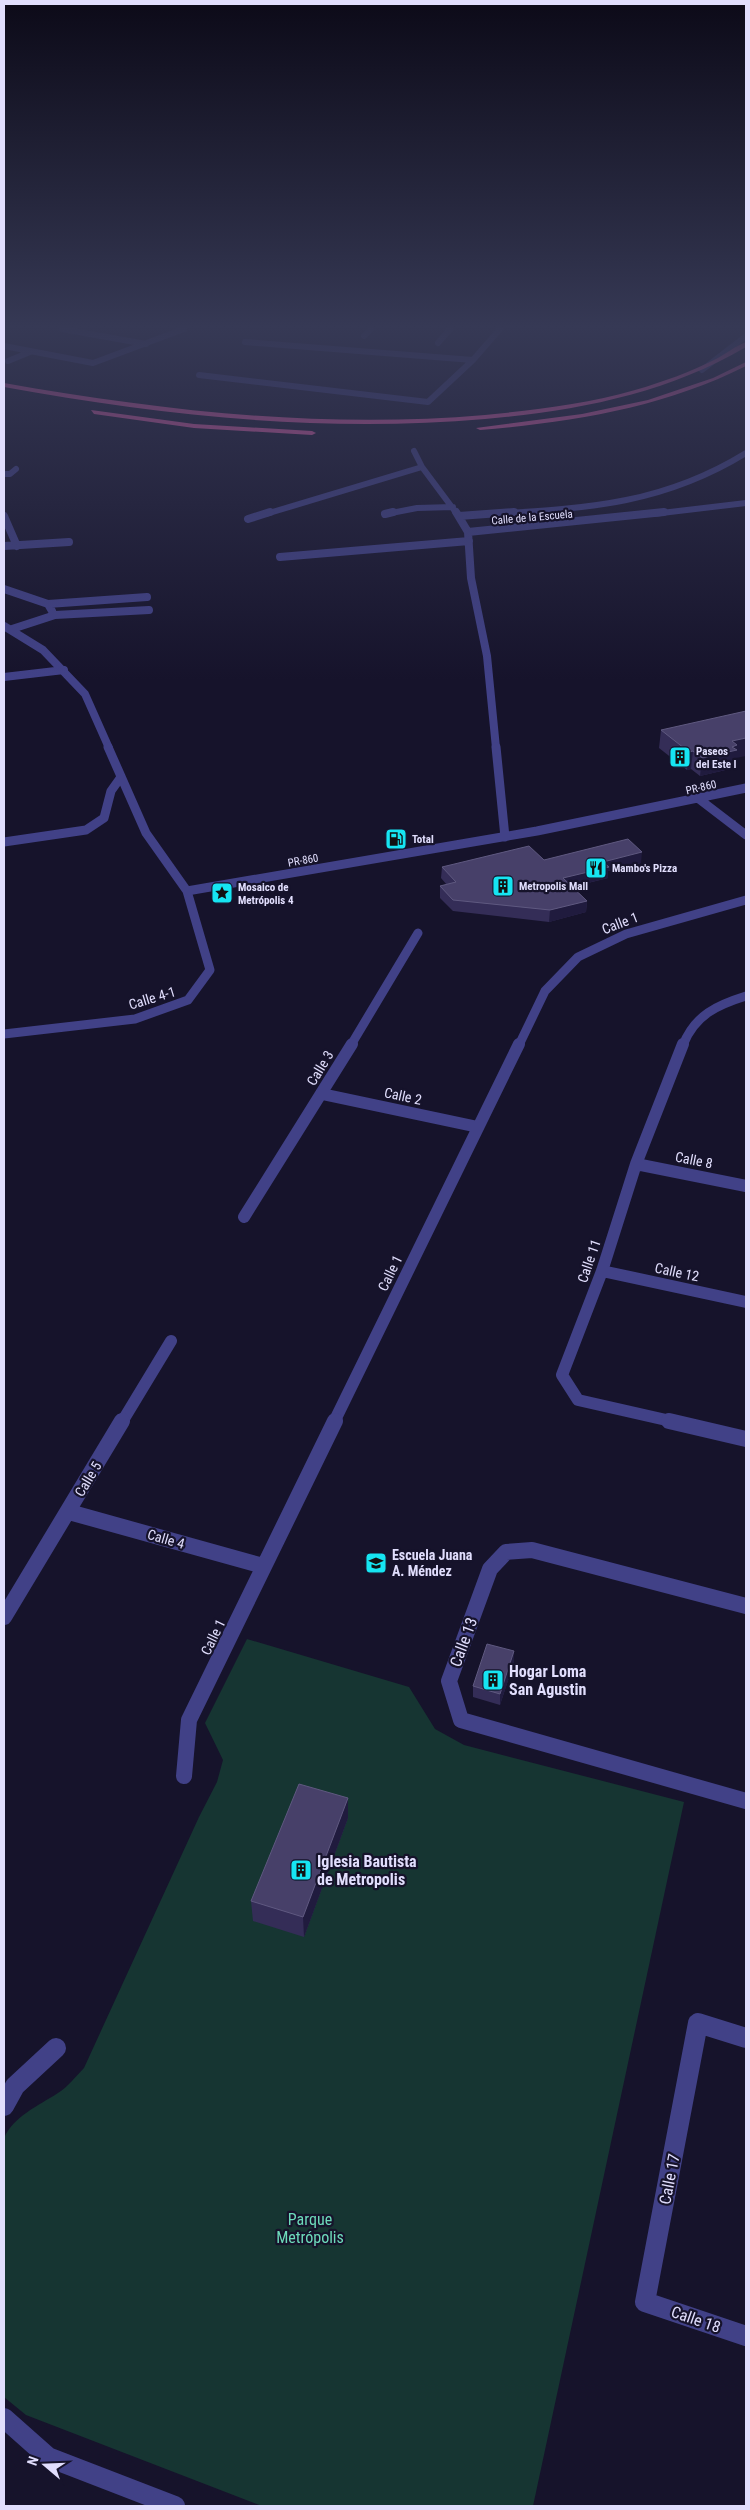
<svg xmlns="http://www.w3.org/2000/svg" width="750" height="2510" font-family="'Roboto Condensed',sans-serif">
	<style>
		.green { fill: #163532 }
		.lines { fill: none; stroke-linecap: round; stroke-linejoin: round }
		.minor-far5 { stroke: #414187; stroke-width: 6 }
		.minor-far4 { stroke: #414187; stroke-width: 8 }
		.minor-far3 { stroke: #414187; stroke-width: 9 }
		.minor-far2 { stroke: #414187; stroke-width: 12 }
		.minor-far1 { stroke: #414187; stroke-width: 16 }
		.minor { stroke: #414187; stroke-width: 20 }
		.highway { fill: #f660ae; fill-rule: evenodd }
		.wall { fill: #342d57 }
		.shaded-wall { fill: #201b3e }
		.building { fill: #474069; stroke: #5f5980 }
		.labels { text-anchor: middle; stroke-width: 4.5; stroke-linejoin: round; paint-order: stroke }
		.far-street-label { font-size: 11px; fill: #e1defd; stroke: #16132b }
		.far-poi-label { font-size: 11px; font-weight: bold; fill: #e1defd; stroke: #16132b; text-anchor: start }
		.street-label { font-size: 14px; fill: #e1defd; stroke: #16132b }
		.poi-label { font-size: 14px; font-weight: bold; fill: #e1defd; stroke: #16132b; text-anchor: start }
		.near-street-label { font-size: 16px; fill: #e1defd; stroke: #16132b }
		.near-poi-label { font-size: 16px; font-weight: bold; fill: #e1defd; stroke: #16132b; text-anchor: start }
		.near-park-label { font-size: 16px; fill: #6ddbbb; stroke: #16132b }
	</style>
	<rect width="100%" height="100%" fill="#16132b"/>
	<!-- green -->
	<path class="green" d="M247,1639L409,1687L435,1729L464,1745L684,1802L533,2506H262L26,2415L4,2397V2138C14,2116 38,2106 58,2093C68,2087 76,2076 84,2068L199,1817L217,1782L223,1760L205,1723Z"/>
	<g class="lines">
		<!-- minor-far5 -->
		<path class="minor-far5" d="M62,329L146,344
			M364,336L371,329
			M245,342L473,360
			M438,343L450,329
			M4,346L93,363L184,329
			M8,361L30,352
			M702,370L746,336
			M199,375L428,402L473,360L500,329
			M414,451L422,467L457,514
			M4,474H10L16,469
			M266,514L422,467
			M386,514L417,508L453,507
			M494,514C589,508 663,504 746,453
			M653,514L746,503"/>
		<!-- minor-far4 -->
		<path class="minor-far4" d="M456,512L468,532L471,578L487,656L496,748
			M385,514L393,512
			M4,516L17,546
			M459,516L514,512
			M248,519L270,512
			M468,532L664,512
			M4,546L69,542
			M280,557L469,541
			M4,589L48,604L52,611
			M48,604L147,597
			M4,626L43,650L85,694L109,748
			M12,629L55,615L149,610
			M4,677L64,670"/>
		<!-- minor-far3 -->
		<path class="minor-far3" d="M496,747L505,837
			M699,799L746,835
			M4,842L86,830L104,818L111,791L121,777
			M187,891L537,831L746,788
			M4,1034L135,1019L188,1000L210,970L187,891L146,833L108,747
			M351,1045L418,933
			M519,1045L545,991L578,957L626,934L746,900
			M683,1045C695,1015 717,1005 746,996"/>
		<!-- minor-far2 -->
		<path class="minor-far2" d="M322,1094L478,1127
			M636,1164L746,1186
			M244,1217L352,1044
			M602,1271L746,1302
			M122,1422L171,1341
			M334,1422L519,1044
			M675,1422L578,1400L562,1375L602,1271L636,1164L683,1044"/>
		<!-- minor-far1 -->
		<path class="minor-far1" d="M669,1421L746,1439
			M69,1512L263,1566
			M746,1606L532,1550L506,1552L490,1569L449,1681L461,1720L746,1801
			M4,1617L122,1421
			M184,1776L189,1720L335,1421"/>
		<!-- minor -->
		<path class="minor" d="M746,2038L698,2023L645,2302L746,2336
			M4,2106L15,2086L56,2048
			M4,2418L48,2457L175,2506"/>
		<!-- highway -->
		<path class="highway" d="M746,342V347C666,394 576,411 485,419C323,433 163,416 4,387V383C163,411 323,429 485,415C535,410 586,404 635,390C663,382 690,372 716,359C726,354 735,346 746,342Z
			M746,362V366C662,408 573,422 480,430L476,428L582,414L648,400L713,378Z
			M91,410L194,424L312,431L316,433L312,435L194,428L94,414Z"/>
	</g>
	<!-- wall -->
	<path class="wall" d="M661,730L736,758L734,768L700,776L691,769L687,770L659,748Z
		M544,860L641,863L608,871V878L572,887L587,901L586,912L549,922L453,911L440,898V886L447,885L441,878L442,867Z
		M514,1662L500,1705L473,1697V1686Z
		M348,1798V1818L304,1937L253,1921L251,1901Z"/>
	<!-- shaded-wall -->
	<path class="shaded-wall" d="M746,738V756L736,758L734,768L700,776L702,758L732,741Z
		M693,751L691,769L687,770L689,752Z
		M642,852L641,863L608,871V878L562,889L563,878L603,862Z
		M587,901L586,912L549,922L550,910Z
		M514,1651V1662L500,1705V1694Z
		M348,1798V1818L304,1937L303,1917Z"/>
	<!-- building -->
	<path class="building" d="M746,711V738L732,741L737,745L732,747L737,750L702,758L693,751L689,752L661,730Z
		M628,839L642,852L603,862L609,867L563,878L587,901L550,910L453,900L440,886L456,882L442,867L529,846L544,860Z
		M487,1644L514,1651L500,1694L473,1686Z
		M299,1784L348,1798L303,1917L251,1901Z"/>
	<!-- sky -->
	<linearGradient id="sky" x2="0" y2="1"><stop stop-color="#0c0a18"/><stop offset="0.48" stop-color="#363955"/><stop offset="1" stop-color="#363955" stop-opacity="0"/></linearGradient>
	<rect width="750" height="680" fill="url(#sky)"/>
	<!-- icons -->
	<defs>
		<g id="building-square" transform="scale(1.125)"><rect x="-9" y="-9" width="18" height="18" rx="4" fill="#16e5f2" stroke="#16132b"/><path d="M-4-6H4V6H1V3H-1V6H-4ZM-2.5-4.3h1.7v1.8h-1.7ZM.8-4.3h1.7v1.8H.8ZM-2.5-1h1.7V.8h-1.7ZM.8-1h1.7V.8H.8Z" fill="#111"/></g>
		<g id="fuel-square" transform="scale(1.125)"><rect x="-9" y="-9" width="18" height="18" rx="4" fill="#16e5f2" stroke="#16132b"/><path d="M-5.5-6h7V0h2V4h1.3V-2.5L3-4.5l.8-.8L6-3V5H2.5V1h-1V6h-7ZM-4.2-4.7v3.2H.2V-4.7Z" fill="#111"/></g>
		<g id="restaurant-square" transform="scale(1.125)"><rect x="-9" y="-9" width="18" height="18" rx="4" fill="#16e5f2" stroke="#16132b"/><path d="M-5-6h1v4h1v-4h1v4h1v-4h1v5L-1.5 .5V6h-2V.5L-5-1ZM5-6V6H3V1.5H1.5Q1.5-4 5-6Z" fill="#111"/></g>
		<g id="sight-square" transform="scale(1.125)"><rect x="-9" y="-9" width="18" height="18" rx="4" fill="#16e5f2" stroke="#16132b"/><path d="M0-6L1.8-2.2L6-1.7L2.9 1.2L3.7 5.4L0 3.3L-3.7 5.4L-2.9 1.2L-6-1.7L-1.8-2.2Z" fill="#111"/></g>
		<g id="school-square" transform="scale(1.125)"><rect x="-9" y="-9" width="18" height="18" rx="4" fill="#16e5f2" stroke="#16132b"/><path d="M0-5L7-2L0 1L-7-2ZM-4 1L0 2.5L4 1V4Q0 6-4 4Z" fill="#111"/></g>
	</defs>
	<g fill-rule="evenodd">
		<use href="#building-square" x="680" y="757"/>
		<use href="#fuel-square" x="396" y="839"/>
		<use href="#restaurant-square" x="596" y="868"/>
		<use href="#building-square" x="503" y="886"/>
		<use href="#sight-square" x="222" y="893"/>
		<use href="#school-square" x="376" y="1563"/>
		<use href="#building-square" x="493" y="1680"/>
		<use href="#building-square" x="301" y="1870"/>
	</g>
	<g class="labels">
		<!-- far-street labels -->
		<g class="far-street-label">
			<text transform="translate(532 517) rotate(-5)" y="4">Calle de la Escuela</text>
			<text transform="translate(701 787) rotate(-13)" y="4">PR-860</text>
			<text transform="translate(303 860) rotate(-10)" y="4">PR-860</text>
		</g>
		<!-- far-poi labels -->
		<g class="far-poi-label">
			<text x="696" y="755">Paseos<tspan x="696" dy="13">del Este I</tspan></text>
			<text x="412" y="843">Total</text>
			<text x="612" y="872">Mambo's Pizza</text>
			<text x="519" y="890">Metropolis Mall</text>
			<text x="238" y="891">Mosaico de<tspan x="238" dy="13">Metrópolis 4</tspan></text>
		</g>
		<!-- street labels -->
		<g class="street-label">
			<text transform="translate(620 923) rotate(-21)" y="5">Calle 1</text>
			<text transform="translate(152 998) rotate(-17)" y="5">Calle 4-1</text>
			<text transform="translate(320 1068) rotate(-59)" y="5">Calle 3</text>
			<text transform="translate(403 1096) rotate(12)" y="5">Calle 2</text>
			<text transform="translate(694 1160) rotate(11)" y="5">Calle 8</text>
			<text transform="translate(589 1261) rotate(-71)" y="5">Calle 11</text>
			<text transform="translate(677 1272) rotate(12)" y="5">Calle 12</text>
			<text transform="translate(390 1273) rotate(-64)" y="5">Calle 1</text>
			<text transform="translate(88 1479) rotate(-59)" y="5">Calle 5</text>
			<text transform="translate(166 1539) rotate(16)" y="5">Calle 4</text>
			<text transform="translate(213 1637) rotate(-64)" y="5">Calle 1</text>
		</g>
		<!-- poi labels -->
		<g class="poi-label">
			<text x="392" y="1560">Escuela Juana<tspan x="392" dy="16">A. Méndez</tspan></text>
		</g>
		<!-- near-street labels -->
		<g class="near-street-label">
			<text transform="translate(463 1642) rotate(-70)" y="6">Calle 13</text>
			<text transform="translate(669 2179) rotate(-79)" y="6">Calle 17</text>
			<text transform="translate(696 2319) rotate(19)" y="6">Calle 18</text>
		</g>
		<!-- near-poi labels -->
		<g class="near-poi-label">
			<text x="509" y="1677">Hogar Loma<tspan x="509" dy="18">San Agustin</tspan></text>
			<text x="317" y="1867">Iglesia Bautista<tspan x="317" dy="18">de Metropolis</tspan></text>
		</g>
		<!-- near-park labels -->
		<g class="near-park-label">
			<text x="310" y="2225">Parque<tspan x="310" dy="18">Metrópolis</tspan></text>
		</g>
	</g>
	<!-- border -->
	<rect width="750" height="2510" fill="none" stroke="#e1defd" stroke-width="10"/>
	<!-- north arrow -->
	<g transform="translate(45 2465) rotate(289)" stroke="#16132b" stroke-width="4" paint-order="stroke">
	<path d="M0-4L9 19L0 12L-9 19Z" fill="#e1defd"/>
	<text y="-8" font-size="14" font-weight="bold" text-anchor="middle" fill="#e1defd">N</text>
	</g>
</svg>
